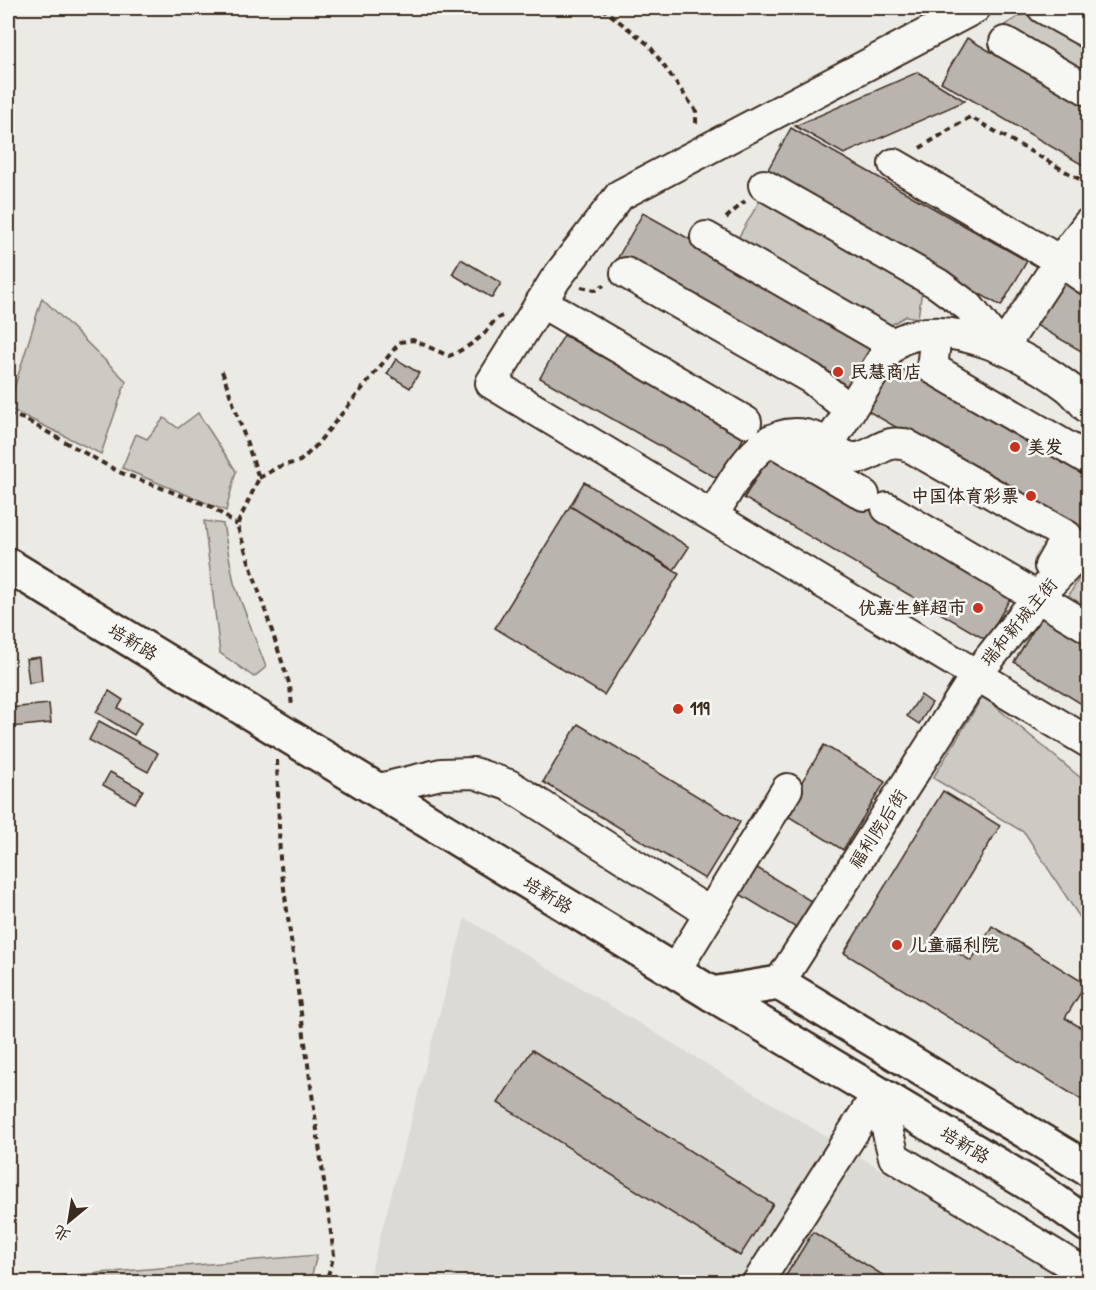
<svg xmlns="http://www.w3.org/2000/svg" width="1096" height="1290" font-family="'Patrick Hand','LXGW WenKai TC',sans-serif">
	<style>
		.built { fill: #dcdad4 }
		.green { fill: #cdcac4; stroke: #847a71; stroke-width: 1.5 }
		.building { fill: #bab4ae; stroke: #3b2a1e; stroke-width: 1.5 }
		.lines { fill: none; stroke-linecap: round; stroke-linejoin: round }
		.minor-casing { stroke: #3b2a1e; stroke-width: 34 }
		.major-casing { stroke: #3b2a1e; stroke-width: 38 }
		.highway-casing { stroke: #3b2a1e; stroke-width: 38 }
		.path { stroke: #3b2a1e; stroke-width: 4; stroke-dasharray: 6 4.5; stroke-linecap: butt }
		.minor { stroke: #f6f6f2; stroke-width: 30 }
		.major { stroke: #f6f6f2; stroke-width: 33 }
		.highway { stroke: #f6f6f2; stroke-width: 33 }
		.poi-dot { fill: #c8321e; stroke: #f6f6f2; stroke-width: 2 }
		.labels { text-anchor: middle; stroke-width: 5; stroke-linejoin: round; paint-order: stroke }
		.poi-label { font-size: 18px; font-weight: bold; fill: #3b2a1e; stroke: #f6f6f2; text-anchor: start }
		.street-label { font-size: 18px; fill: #3b2a1e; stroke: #f6f6f2 }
	</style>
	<rect width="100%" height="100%" fill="#ebeae5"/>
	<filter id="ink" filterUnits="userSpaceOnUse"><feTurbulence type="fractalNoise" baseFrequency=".0167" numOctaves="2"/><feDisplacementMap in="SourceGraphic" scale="12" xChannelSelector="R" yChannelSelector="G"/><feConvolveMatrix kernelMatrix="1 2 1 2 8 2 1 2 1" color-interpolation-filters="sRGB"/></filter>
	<g filter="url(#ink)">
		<!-- built -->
		<path class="built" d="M465,918L1067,1282H368Z"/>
		<!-- green -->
		<path class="green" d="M1031,9L1088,42V74L1003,26Z
			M760,200L922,290L918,318L906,316L882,330L733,247Z
			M42,298L126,381L101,454L8,408Z
			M198,413L236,471L226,511L122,468L136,434L147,439L164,418L178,428Z
			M204,521L223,524L234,583L266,667L254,677L220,653Z
			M1088,563V616L1065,602Z
			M983,696L1088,784V930L1025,833L933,778Z
			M317,1255L310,1282H75L63,1276Z"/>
		<!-- building -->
		<path class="building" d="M1065,8H1088V20Z
			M967,38L1088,108V168L941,82Z
			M918,72L965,101L844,154L795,126Z
			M791,128L1027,261L1001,306L766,173Z
			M643,213L876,344L849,392L616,261Z
			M461,259L501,283L492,298L452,274Z
			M1063,279L1088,293V355L1036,325Z
			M564,335L744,437L720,480L540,378Z
			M396,359L419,373L410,388L387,374Z
			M895,365L1088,475V524L1082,535L868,411Z
			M772,452L1013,594L986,640L744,498Z
			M584,482L689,547L674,570L570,506Z
			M570,506L679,574L604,695L495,628Z
			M1046,609L1088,636V708L1014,662Z
			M40,657L42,681L29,683L26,659Z
			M109,691L123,700L118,708L141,723L134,735L96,712Z
			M921,695L932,703L919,724L907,716Z
			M49,704L51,723L11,727L9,708Z
			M99,721L158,753L148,772L89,740Z
			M578,724L740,822L705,879L543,782Z
			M824,745L885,782L843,850L783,813Z
			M110,772L143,790L135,803L103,785Z
			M943,791L1000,826L932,937L971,961L992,926L1086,984L1065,1018L1088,1032V1104L844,953Z
			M754,866L814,903L798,929L738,893Z
			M532,1050L773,1204L740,1256L498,1103Z
			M813,1232L894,1282H795L785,1277Z"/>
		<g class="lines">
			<!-- minor casing -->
			<g class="minor-casing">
				<path id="minor" d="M975,8L620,195L555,280L491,383L1088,742
					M1043,8L1088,33
					M1005,42L1088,90
					M894,164L1060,261
					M764,185L938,284L969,307L1002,349L1060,261L1088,224
					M706,237L894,345
					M1067,251L1076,272L1088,280
					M626,273L812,379L850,410
					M541,302L746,422
					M936,334L932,368L1088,459
					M771,440L864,495
					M828,445L887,352C891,348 896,342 901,340C951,316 1029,357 1069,388C1076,394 1082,402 1088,408
					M887,508L1088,627
					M713,515C736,478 762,418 816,438C827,443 837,453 848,457C865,462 876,447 891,444C895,443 900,444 905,444L1067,536L1050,566L1054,572
					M375,790L441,774L474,773L509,785L710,913
					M674,972L787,789
					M779,983L976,675L1042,592L1088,544
					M878,1093L894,1157L1088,1275
					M758,1282L878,1093"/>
			</g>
			<!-- major casing -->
			<g class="major-casing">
				<path id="major" d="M712,994L1038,1189L1088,1225"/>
			</g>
			<!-- highway casing -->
			<g class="highway-casing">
				<path id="highway" d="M8,565L712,994L779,983L1088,1169"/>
			</g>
			<!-- path -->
			<path class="path" d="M602,8L649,45L696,111V123L694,125
				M920,148L970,117L1088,184
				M726,218L745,201
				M581,287L595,290L604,285
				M222,371L259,478L237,525L290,686L292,707
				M8,414L24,419L119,472L212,507L237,525
				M259,478L278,467L300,461L314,448L400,342L413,340L449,356C461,351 474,343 484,334C490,327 494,319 502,316
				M277,760L280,859L334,1255L326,1282"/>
			<!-- minor -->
			<use href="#minor" class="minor"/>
			<!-- major -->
			<use href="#major" class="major"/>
			<!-- highway -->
			<use href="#highway" class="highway"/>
		</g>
	</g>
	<!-- markers -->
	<g class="poi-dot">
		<circle cx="838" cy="372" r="6"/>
		<circle cx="1015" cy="447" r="6"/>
		<circle cx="1031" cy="496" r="6"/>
		<circle cx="978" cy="608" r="6"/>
		<circle cx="678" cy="709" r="6"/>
		<circle cx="897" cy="945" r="6"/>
	</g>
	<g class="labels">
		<!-- poi labels -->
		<g class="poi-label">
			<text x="850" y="378">民慧商店</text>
			<text x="1027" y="453">美发</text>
			<text x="1019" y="502" text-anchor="end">中国体育彩票</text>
			<text x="966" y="614" text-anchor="end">优嘉生鲜超市</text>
			<text x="690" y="715">119</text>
			<text x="909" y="951">儿童福利院</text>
		</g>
		<!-- street labels -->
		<g class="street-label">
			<text transform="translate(1019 622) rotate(-50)" y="6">瑞和新城主街</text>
			<text transform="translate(133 642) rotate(31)" y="6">培新路</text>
			<text transform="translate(878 829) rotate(-57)" y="6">福利院后街</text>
			<text transform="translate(548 895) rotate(31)" y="6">培新路</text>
			<text transform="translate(965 1145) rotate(31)" y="6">培新路</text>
		</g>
	</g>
	<!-- margin -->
	<rect width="1096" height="1290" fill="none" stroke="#f6f6f2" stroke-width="30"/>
	<rect x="15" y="15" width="1066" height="1260" fill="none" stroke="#3b2a1e" stroke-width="2" filter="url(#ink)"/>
	<!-- north arrow -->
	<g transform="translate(69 1221) rotate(210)" stroke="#f6f6f2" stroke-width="4.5" paint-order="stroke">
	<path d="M0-4.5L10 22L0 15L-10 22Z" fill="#3b2a1e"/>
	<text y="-9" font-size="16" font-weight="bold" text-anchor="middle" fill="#3b2a1e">北</text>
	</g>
</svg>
